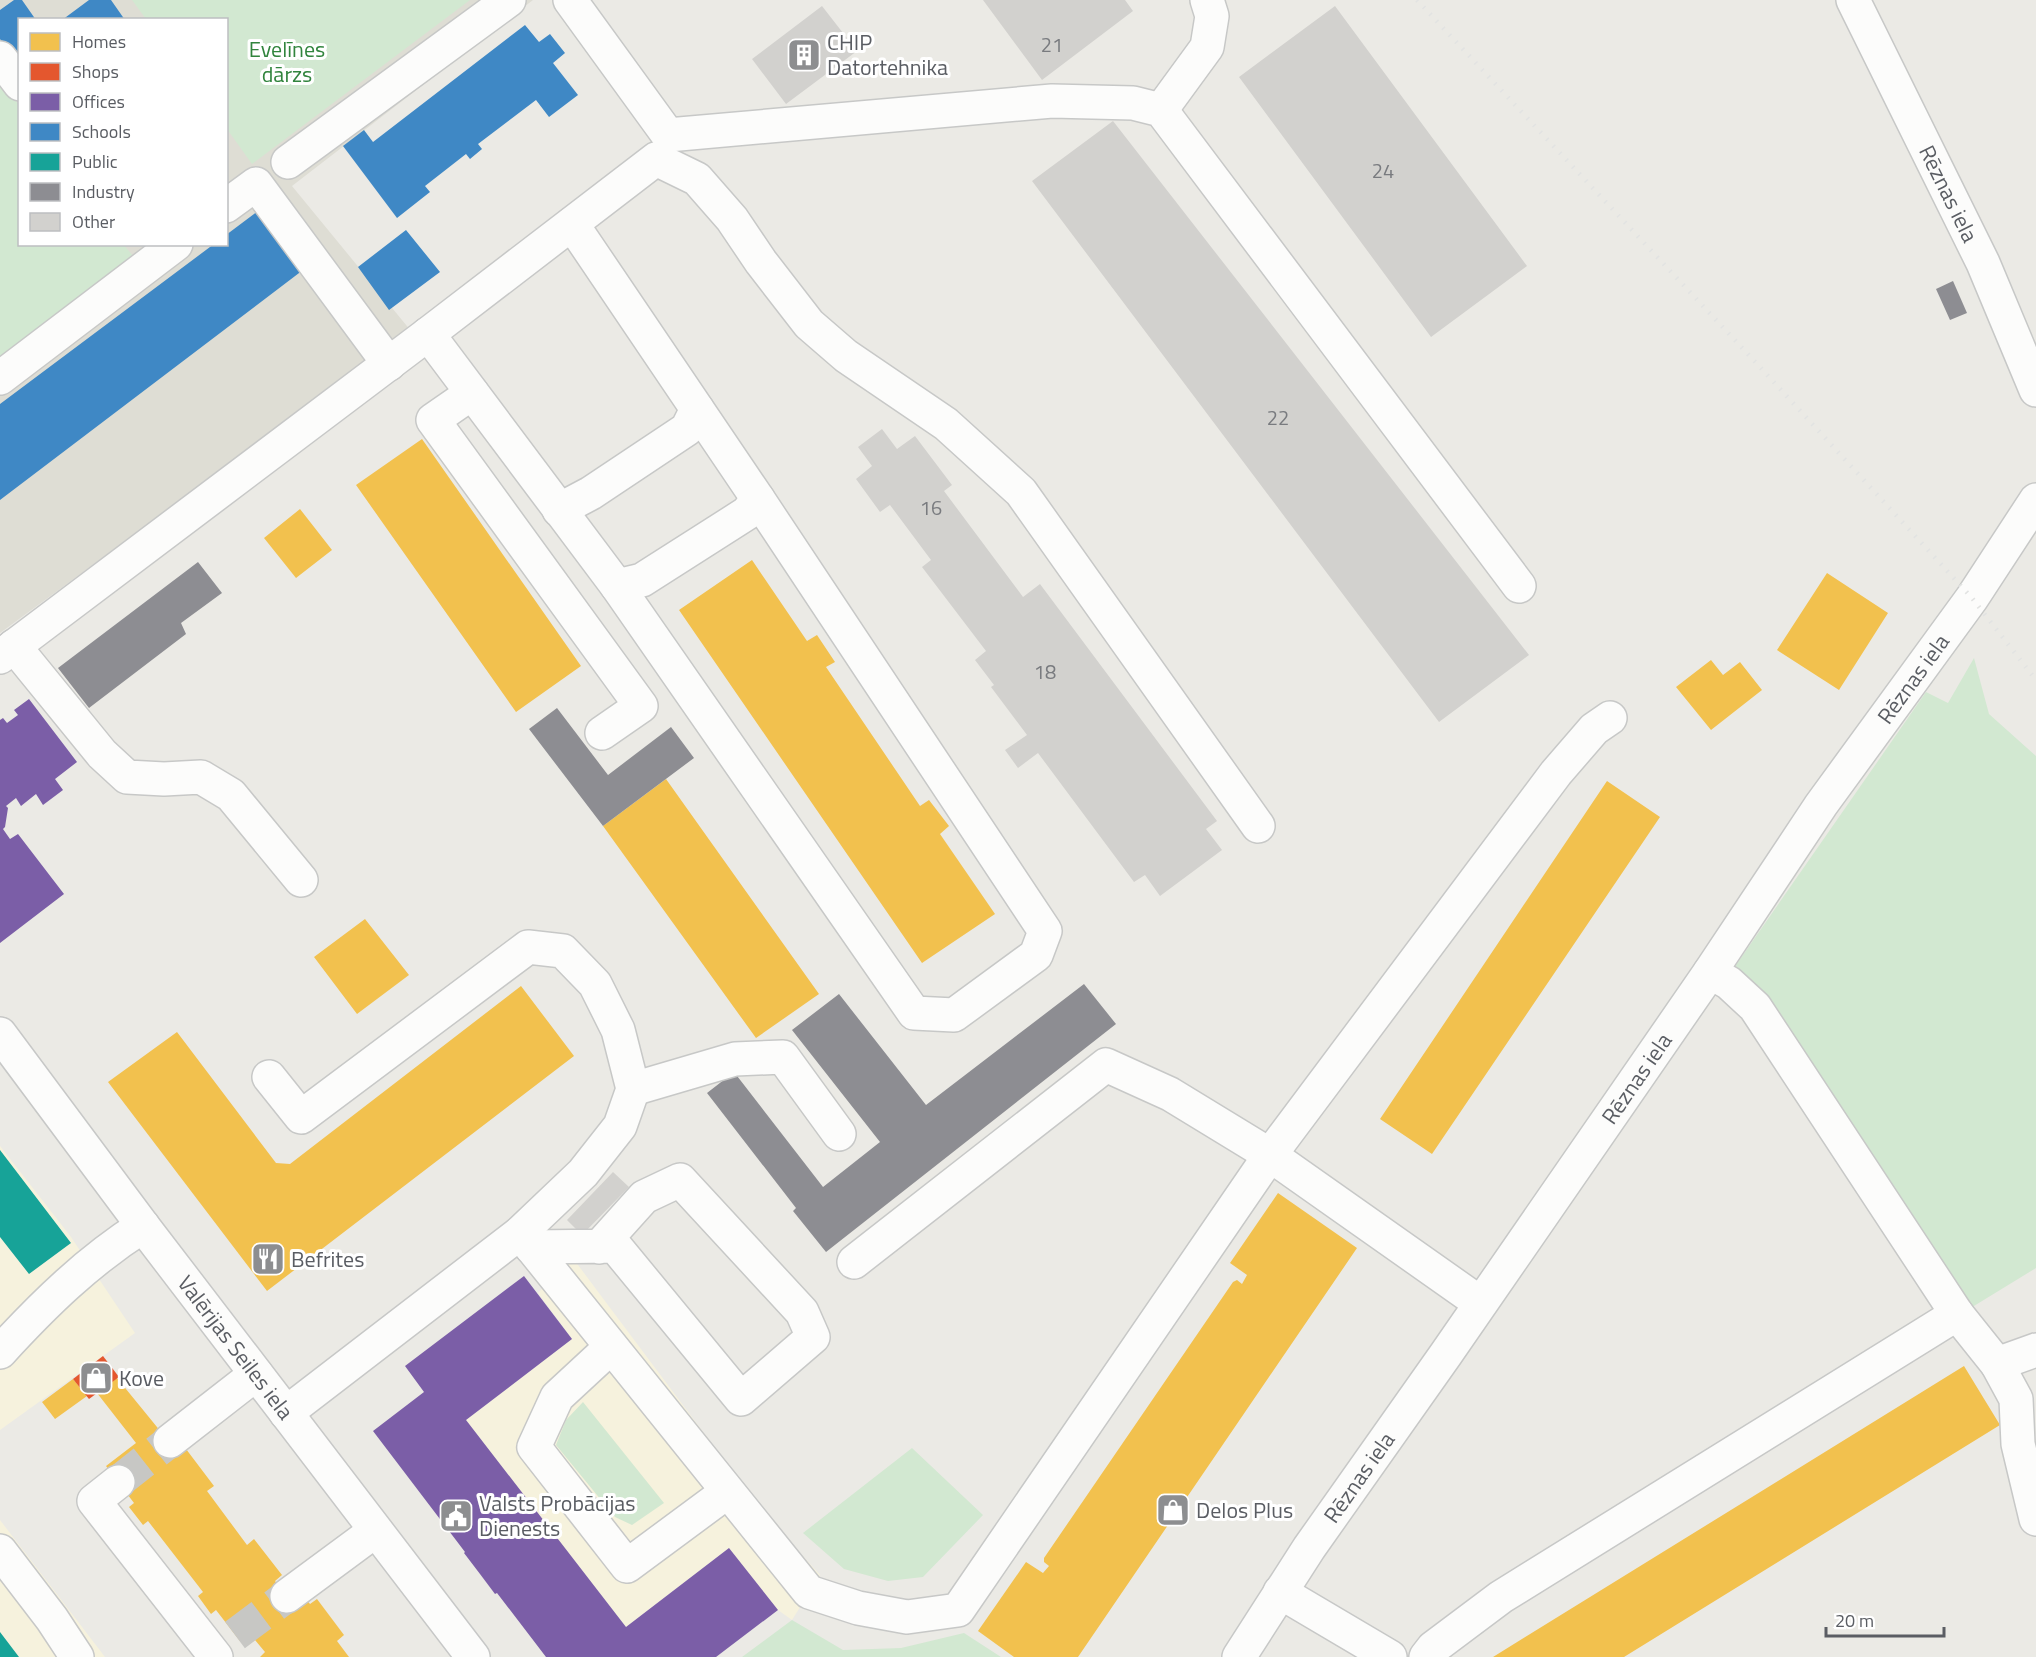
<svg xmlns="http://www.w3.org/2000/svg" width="2036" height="1657" font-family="'Titillium Web',sans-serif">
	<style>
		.commercial { fill: #f6f2dd }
		.education { fill: #deddd4; fill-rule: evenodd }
		.green { fill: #d2e8d1 }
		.homes { fill: #f2c14e }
		.shops { fill: #e4572e }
		.offices { fill: #7b5ea7 }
		.schools { fill: #3f88c5 }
		.public { fill: #17a398 }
		.industry { fill: #8d8d92 }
		.building { fill: #d2d1ce }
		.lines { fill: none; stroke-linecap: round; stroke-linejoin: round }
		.minor-tunnel { stroke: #c7c7c4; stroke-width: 33; stroke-dasharray: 33 16; stroke-linecap: butt }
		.minor-casing { stroke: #c7c8c7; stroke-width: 36 }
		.minor { stroke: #fcfcfb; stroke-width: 33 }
		.rail { stroke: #e2e3e2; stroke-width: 4.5; stroke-dasharray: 1.5 8; stroke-linecap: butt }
		.labels { text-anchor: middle; stroke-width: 6; stroke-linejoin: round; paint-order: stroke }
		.number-label { font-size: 20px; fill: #797b7f }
		.poi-label { font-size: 22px; fill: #5a5d63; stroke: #fff; text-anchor: start }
		.park-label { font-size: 22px; fill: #31843d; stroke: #fff }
		.street-label { font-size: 22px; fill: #5a5d63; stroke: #fff }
	</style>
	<rect width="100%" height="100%" fill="#ebeae5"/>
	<!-- commercial -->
	<path class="commercial" d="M0,1146L71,1237L135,1333L0,1430Z
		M572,1257L763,1512L820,1575L792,1620L778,1610L729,1548L626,1627L466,1420L572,1339L538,1293Z
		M0,1520L105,1657H0Z"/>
	<!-- education -->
	<path class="education" d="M0,0H533L292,186L411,331L0,633ZM20,20H226V244H20Z"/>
	<!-- green -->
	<path class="green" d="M132,0H470L252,164L227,129L226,20L146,19Z
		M0,79L19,105L20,244L124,245L133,256L0,357Z
		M1974,658L1989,714L2036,756V1268L1969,1309L1729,975L1926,692L1948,703Z
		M583,1402L664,1503L632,1525L615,1517L556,1445L566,1420Z
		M912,1448L983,1515L923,1577L888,1581L844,1569L803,1533Z
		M792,1620L843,1650L901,1648L964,1633L1001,1657H742Z"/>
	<!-- homes -->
	<path class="homes" d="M422,439L581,666L516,712L356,485Z
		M300,509L332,550L296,578L264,538Z
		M752,560L807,641L817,635L835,662L826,667L920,806L929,800L949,826L940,834L995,914L922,963L679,610Z
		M1827,573L1888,613L1839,690L1777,650Z
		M1711,660L1723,675L1740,662L1762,690L1711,730L1676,687Z
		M666,779L819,994L756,1038L603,826Z
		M1607,781L1660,817L1432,1154L1380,1119Z
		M365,919L409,975L357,1014L314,957Z
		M521,986L574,1056L267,1291L108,1082L177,1032L276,1163L290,1164Z
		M1278,1193L1357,1248L1078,1657H1014L978,1631L1026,1562L1043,1573L1049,1566L1044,1562V1558L1233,1282L1237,1280L1242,1284L1247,1275L1230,1263Z
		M1964,1366L2000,1425L1624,1657H1493Z
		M117,1378L179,1454L186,1449L214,1486L207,1491L247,1545L254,1539L282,1575L275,1581L294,1606L305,1598L310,1604L317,1599L344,1635L337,1641L349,1657H260L265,1652L255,1640L248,1645L243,1639L240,1641L216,1610L211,1614L198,1596L203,1592L148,1521L143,1525L129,1507L134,1503L106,1466L136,1443L97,1393Z
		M73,1379L87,1396L55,1419L42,1402Z"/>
	<!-- shops -->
	<path class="shops" d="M103,1356L119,1377L89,1399L73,1379Z"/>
	<!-- offices -->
	<path class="offices" d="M29,699L77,762L55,779L63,790L43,805L36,794L21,806L16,798L6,806L8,808L5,827L3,829L10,839L18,834L64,894L0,943V720L3,718L7,723L18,715L14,710Z
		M524,1276L572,1339L466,1420L626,1627L729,1548L778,1610L716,1657H546L497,1593L495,1594L480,1574L464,1553L465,1552L373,1431L424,1392L405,1366Z"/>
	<!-- schools -->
	<path class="schools" d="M14,0H22L36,20H20V66L0,39V10Z
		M89,0H111L125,20H62Z
		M525,25L539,42L550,34L565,53L553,63L578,95L549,117L536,100L478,144L482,149L470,159L466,154L425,186L430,192L397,218L343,146L364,130L373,142Z
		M258,211L303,270L0,500V404L214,244H226V235Z
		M406,230L440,272L389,310L358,267Z"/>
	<!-- public -->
	<path class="public" d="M0,1150L71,1243L29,1274L0,1237Z
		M0,1632L19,1657H0Z"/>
	<!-- industry -->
	<path class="industry" d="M1953,281L1967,313L1950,320L1936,289Z
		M198,562L222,593L181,623L186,634L89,708L58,668Z
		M557,708L608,775L671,727L694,758L603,826L529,729Z
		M1084,984L1116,1024L826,1252L793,1211L796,1208L707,1093L734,1072L823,1187L880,1142L792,1030L839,994L926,1105Z"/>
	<!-- building -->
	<path class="building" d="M983,0H1125L1133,11L1042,80Z
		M822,6L857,51L786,104L752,59Z
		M1335,6L1527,266L1431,337L1239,77Z
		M1113,121L1529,655L1439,722L1032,181Z
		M882,429L897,449L915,436L952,485L944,491L1023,597L1040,584L1217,821L1206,829L1222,850L1160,896L1145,875L1134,882L1038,753L1018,768L1005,750L1027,735L991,687L994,685L975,660L986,651L922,567L931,560L890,505L880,512L856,479L872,466L858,447Z
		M613,1172L629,1187L582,1235L567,1220Z"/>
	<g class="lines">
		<!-- minor-tunnel -->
		<path class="minor-tunnel" d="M118,1482L170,1441
			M235,1635L287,1596"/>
		<!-- minor casing -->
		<g class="minor-casing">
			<g id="minor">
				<path d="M570,0L668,135L1052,101L1133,103L1161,110L1519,586"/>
				<path id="s1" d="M1853,0L1983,263L2036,390"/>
				<path d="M0,58L20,84"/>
				<path d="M1161,110L1207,47L1212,16L1207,0"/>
				<path d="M288,162L509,0"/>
				<path d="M226,206L256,184L389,364"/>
				<path d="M428,334L617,586L914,1013L954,1015L1036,955L1045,931L758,499L572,224"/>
				<path d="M0,378L176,244"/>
				<path d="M472,393L433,420L641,706L602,733"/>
				<path d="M559,510L591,493L687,429L697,409"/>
				<path d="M617,586L642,580L747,513L758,499"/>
				<path d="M14,646L102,754L127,777L164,779L201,777L231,795L301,880"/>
				<path d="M0,657L428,334L656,159L697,179L732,219L761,262L809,324L846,356L946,424L1021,492L1258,826"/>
				<path d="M1710,972L1729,983L1755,1007L1957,1314L1997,1364L2036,1350"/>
				<path id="s2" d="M0,1034L143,1226L473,1657"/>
				<path d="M269,1077L301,1117L528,947L563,951L595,984L618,1030L633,1089L620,1126L583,1173L520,1233L286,1413"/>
				<path d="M633,1089L735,1059L783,1057L839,1134"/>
				<path d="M520,1233L809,1592L858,1608L907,1617L958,1610L1270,1155L1556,773L1594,729L1610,718"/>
				<path d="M531,1247L615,1246L741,1399L813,1337L802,1312L680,1180L644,1197L599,1247"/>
				<path d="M854,1262L1106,1065L1170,1094L1270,1155L1480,1303"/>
				<path d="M611,1347L557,1397L534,1447L627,1566L727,1492"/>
				<path d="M0,1352C44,1304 88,1261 143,1226"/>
				<path d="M1997,1364L2016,1399L2018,1444L2036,1519"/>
				<path d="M170,1441L256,1374"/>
				<path d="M118,1482L94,1501L216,1657"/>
				<path d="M0,1551L52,1619L77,1657"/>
				<path d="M1280,1592L1390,1657"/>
				<path d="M287,1596L375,1531"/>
				<path id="s3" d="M1239,1657L1309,1548L1446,1354L1710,972L1821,805L1972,598L2036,500"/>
				<path d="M1426,1657L1433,1648L1501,1597L1957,1314"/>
			</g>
		</g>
		<!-- minor -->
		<use href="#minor" class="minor"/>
		<!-- rail -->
		<path class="rail" d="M1417,0L1759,366L1972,598L2036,680"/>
	</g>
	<!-- icons -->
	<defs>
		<g id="building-square" transform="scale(1.725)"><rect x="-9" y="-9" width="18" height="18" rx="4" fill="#8d8e90" stroke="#fff"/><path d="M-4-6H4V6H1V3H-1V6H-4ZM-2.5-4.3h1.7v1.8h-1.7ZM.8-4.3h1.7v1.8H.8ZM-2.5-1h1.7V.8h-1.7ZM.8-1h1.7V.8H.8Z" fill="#fff"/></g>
		<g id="restaurant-square" transform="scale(1.725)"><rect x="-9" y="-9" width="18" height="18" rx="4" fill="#8d8e90" stroke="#fff"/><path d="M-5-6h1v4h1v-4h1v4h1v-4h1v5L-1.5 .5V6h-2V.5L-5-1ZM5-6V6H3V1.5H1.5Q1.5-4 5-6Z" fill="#fff"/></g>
		<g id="shop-square" transform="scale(1.725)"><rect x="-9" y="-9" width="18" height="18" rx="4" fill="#8d8e90" stroke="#fff"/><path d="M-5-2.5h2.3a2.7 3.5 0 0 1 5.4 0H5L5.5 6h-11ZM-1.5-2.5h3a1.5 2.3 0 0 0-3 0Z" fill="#fff"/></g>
		<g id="civic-square" transform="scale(1.725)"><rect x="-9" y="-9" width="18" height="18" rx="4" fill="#8d8e90" stroke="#fff"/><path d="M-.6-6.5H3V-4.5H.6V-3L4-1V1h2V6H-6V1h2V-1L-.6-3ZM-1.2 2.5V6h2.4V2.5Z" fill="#fff"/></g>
	</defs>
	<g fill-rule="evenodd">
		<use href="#building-square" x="804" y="55"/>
		<use href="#restaurant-square" x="268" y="1259"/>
		<use href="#shop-square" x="96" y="1378"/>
		<use href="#shop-square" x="1173" y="1510"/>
		<use href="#civic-square" x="456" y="1516"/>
	</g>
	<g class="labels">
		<!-- number labels -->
		<g class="number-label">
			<text x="1052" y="52">21</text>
			<text x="1383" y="178">24</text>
			<text x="1278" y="425">22</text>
			<text x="931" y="515">16</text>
			<text x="1045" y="679">18</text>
		</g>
		<!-- poi labels -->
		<g class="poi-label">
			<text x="827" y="50">CHIP<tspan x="827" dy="25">Datortehnika</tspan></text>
			<text x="291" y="1267">Befrites</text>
			<text x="119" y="1386">Kove</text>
			<text x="479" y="1511">Valsts Probācijas<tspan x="479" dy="25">Dienests</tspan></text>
			<text x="1196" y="1518">Delos Plus</text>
		</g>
		<!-- park labels -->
		<g class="park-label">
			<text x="287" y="57">Evelīnes<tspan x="287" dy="25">dārzs</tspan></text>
		</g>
		<!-- street labels -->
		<g class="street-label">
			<text dy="8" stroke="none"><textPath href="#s1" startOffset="216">Rēznas iela</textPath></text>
			<text dy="8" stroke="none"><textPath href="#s3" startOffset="1188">Rēznas iela</textPath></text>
			<text dy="8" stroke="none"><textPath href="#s3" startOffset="702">Rēznas iela</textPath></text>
			<text dy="8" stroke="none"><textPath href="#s2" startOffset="392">Valērijas Seiles iela</textPath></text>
			<text dy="8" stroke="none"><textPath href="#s3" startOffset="216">Rēznas iela</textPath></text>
		</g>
	</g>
	<!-- legend -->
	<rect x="18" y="18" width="210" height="228" fill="#ffffff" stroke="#bdbec1" stroke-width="1.5"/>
	<rect x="30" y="33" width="30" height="18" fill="#f2c14e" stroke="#bdbec1" stroke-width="1.5"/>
	<text x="72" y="48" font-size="18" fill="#5a5d63">Homes</text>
	<rect x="30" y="63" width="30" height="18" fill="#e4572e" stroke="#bdbec1" stroke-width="1.5"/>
	<text x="72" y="78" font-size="18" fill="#5a5d63">Shops</text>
	<rect x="30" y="93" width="30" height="18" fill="#7b5ea7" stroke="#bdbec1" stroke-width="1.5"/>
	<text x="72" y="108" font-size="18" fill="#5a5d63">Offices</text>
	<rect x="30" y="123" width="30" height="18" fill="#3f88c5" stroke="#bdbec1" stroke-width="1.5"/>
	<text x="72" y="138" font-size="18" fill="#5a5d63">Schools</text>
	<rect x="30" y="153" width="30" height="18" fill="#17a398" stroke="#bdbec1" stroke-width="1.5"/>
	<text x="72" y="168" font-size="18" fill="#5a5d63">Public</text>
	<rect x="30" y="183" width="30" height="18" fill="#8d8d92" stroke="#bdbec1" stroke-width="1.5"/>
	<text x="72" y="198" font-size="18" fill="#5a5d63">Industry</text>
	<rect x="30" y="213" width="30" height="18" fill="#d2d1ce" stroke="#bdbec1" stroke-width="1.5"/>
	<text x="72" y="228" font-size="18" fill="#5a5d63">Other</text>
	<!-- scale -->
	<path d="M1826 1627v9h118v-9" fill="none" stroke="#5a5d63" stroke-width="3"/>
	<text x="1835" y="1627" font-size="18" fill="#5a5d63" stroke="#ffffff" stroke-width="4.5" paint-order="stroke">20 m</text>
</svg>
